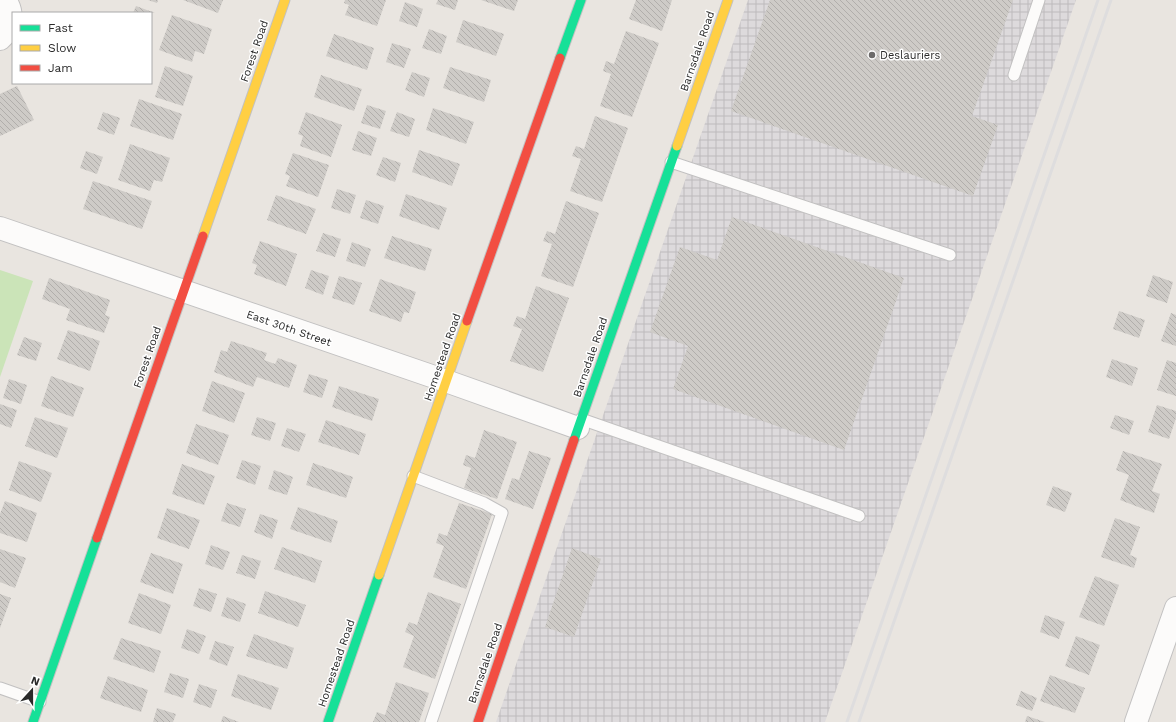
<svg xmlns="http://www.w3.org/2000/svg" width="1176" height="722" font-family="'Work Sans',sans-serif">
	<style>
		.industrial { fill: url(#industrial-grid) }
		.park { fill: #cbe4b8 }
		.building { fill: url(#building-back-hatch) }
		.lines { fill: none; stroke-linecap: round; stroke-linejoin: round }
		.lane-casing { stroke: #c2c1c1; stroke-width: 13 }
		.street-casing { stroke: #c2c1c1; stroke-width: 24 }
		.fast-casing { stroke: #c2c1c1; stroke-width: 11 }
		.slow-casing { stroke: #c2c1c1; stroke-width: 11 }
		.jam-casing { stroke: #c2c1c1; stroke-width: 11 }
		.lane { stroke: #fcfbfa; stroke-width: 11 }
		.street { stroke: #fcfbfa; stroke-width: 22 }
		.fast { stroke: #16e098; stroke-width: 9 }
		.slow { stroke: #ffcf43; stroke-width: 9 }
		.jam { stroke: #f24e42; stroke-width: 9 }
		.rail { stroke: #deddde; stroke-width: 3 }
		.poi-dot { fill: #6d6b6a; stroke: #fff; stroke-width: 1.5 }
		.labels { text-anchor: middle; stroke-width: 3; stroke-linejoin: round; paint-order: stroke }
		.street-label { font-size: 11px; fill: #2a2a2a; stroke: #fff }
		.poi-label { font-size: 11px; fill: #2a2a2a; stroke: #fff; text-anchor: start }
	</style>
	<defs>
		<pattern id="industrial-grid" width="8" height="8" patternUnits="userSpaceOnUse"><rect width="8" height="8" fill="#dddadc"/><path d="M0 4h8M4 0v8" fill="none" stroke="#bebbbd"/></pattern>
		<pattern id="building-back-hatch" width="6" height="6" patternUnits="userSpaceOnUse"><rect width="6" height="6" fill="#cecbc7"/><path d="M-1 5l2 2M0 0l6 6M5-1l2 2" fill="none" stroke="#b1aeab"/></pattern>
	</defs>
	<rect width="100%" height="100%" fill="#e9e5e0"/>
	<!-- industrial -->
	<path class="industrial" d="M748,0H1076L825,722H496Z"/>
	<!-- park -->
	<path class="park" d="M0,270L33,281L0,377Z"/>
	<!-- building -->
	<path class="building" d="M148,0H158L157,3Z
		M183,0H223L218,13Z
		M345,0H386L377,26L345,15L349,5L344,3Z
		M438,0H458L455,10L436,4Z
		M481,0H518L514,11Z
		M636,0H672L662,31L629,19Z
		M770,0H1013L972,116L998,125L973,196L731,111Z
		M405,2L423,9L417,27L399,21Z
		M136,6L155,13H133Z
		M172,15L212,29L204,54L195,51L192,62L159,50Z
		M463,20L504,34L496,56L456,42Z
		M429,29L447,36L441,54L422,48Z
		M626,31L659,43L632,117L600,106L611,74L603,71L606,61L614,64Z
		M334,34L374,48L367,70L326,56Z
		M392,43L411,49L404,68L386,62Z
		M165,66L193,76L183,106L155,97Z
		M450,67L491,80L484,102L443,88Z
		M412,72L430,78L424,97L405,90Z
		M321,75L362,89L354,111L314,97Z
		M17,86L34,120L0,136V94Z
		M139,99L182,114L173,140L130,126Z
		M367,105L386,111L380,129L361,123Z
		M433,108L474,122L466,144L426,130Z
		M103,112L120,118L114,135L97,129Z
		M306,112L342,125L331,157L300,146L303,136L298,134Z
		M397,112L415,119L409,137L390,131Z
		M595,116L628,128L602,202L570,191L581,159L572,156L576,146L584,149Z
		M358,131L377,138L371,156L352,150Z
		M130,144L170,158L162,182L154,180L150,191L118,180Z
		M419,150L460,164L452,186L412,172Z
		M86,151L103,157L97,174L80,168Z
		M293,153L329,165L318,197L286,186L290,176L285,174Z
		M383,157L401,163L395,182L376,175Z
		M93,181L152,201L142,229L83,209Z
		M337,189L356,195L350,214L331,208Z
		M406,194L447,208L439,230L399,216Z
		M276,195L316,209L306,234L267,220Z
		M366,200L384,206L378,224L360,218Z
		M566,201L599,213L573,287L541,276L552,244L543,241L547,231L555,234Z
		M732,217L904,278L844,450L673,389L688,346L650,332L680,247L717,260Z
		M323,233L341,239L335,257L316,251Z
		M392,236L432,249L425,271L384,258Z
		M260,241L297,254L286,286L254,274L257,265L252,263Z
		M352,242L371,249L365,267L346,261Z
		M311,270L329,276L323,295L305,288Z
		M1153,275L1173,282L1167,303L1146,296Z
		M339,276L362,283L354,305L332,298Z
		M49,278L110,300L105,315L110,317L104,333L66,320L70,309L42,299Z
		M380,279L416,292L409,313L404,312L401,322L369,311Z
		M536,286L569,298L543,372L510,361L522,329L513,326L517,316L525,319Z
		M1119,311L1145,320L1139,338L1113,329Z
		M1171,313L1176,315V346L1161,341Z
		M68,330L100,341L90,371L57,359Z
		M24,337L42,343L36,361L17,355Z
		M231,341L267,353L264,360L275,364L278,358L297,365L289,388L257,377L253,387L214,372L221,350L227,352Z
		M1112,359L1138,368L1132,386L1106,377Z
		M1167,360L1176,363V396L1157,390Z
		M309,374L328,380L322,398L303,392Z
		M51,376L84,388L73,417L41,406Z
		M9,379L27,385L21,404L3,398Z
		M212,381L245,393L234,423L202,411Z
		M339,386L379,399L372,421L332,407Z
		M0,404L17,410L11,428L0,424Z
		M1157,405L1176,411V418L1169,439L1148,432Z
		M1115,415L1134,421L1129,435L1110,428Z
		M35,417L68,428L57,458L25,446Z
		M257,417L276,423L270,441L251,435Z
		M326,420L366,434L359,455L318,442Z
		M196,424L229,435L218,465L186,453Z
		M287,428L306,434L299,452L281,446Z
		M484,430L517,442L497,499L464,488L471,468L463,465L466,455L475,458Z
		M529,451L551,458L533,509L505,499L512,478L519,480Z
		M1123,451L1162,464L1152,491L1160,494L1154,513L1120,500L1129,475L1116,470Z
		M242,460L261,466L255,485L236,478Z
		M19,461L52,473L41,502L9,490Z
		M313,463L353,477L346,498L306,485Z
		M182,464L215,476L204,505L172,494Z
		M274,470L293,477L287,495L268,489Z
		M1053,486L1072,493L1065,512L1046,505Z
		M5,501L37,513L27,542L0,533V514Z
		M227,503L246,509L240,527L221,521Z
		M459,503L492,514L466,589L433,577L444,546L436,543L439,533L447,536Z
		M298,507L338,521L331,543L290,529Z
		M167,508L200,520L189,549L157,538Z
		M260,514L278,520L272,539L254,532Z
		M1115,518L1140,527L1130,555L1137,558L1134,568L1101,557Z
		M211,545L230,552L223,570L205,564Z
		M282,547L322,561L315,583L274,569Z
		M572,548L601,559L574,637L545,627Z
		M0,549L26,558L15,588L0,582Z
		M151,553L183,564L173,594L140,582Z
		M242,555L261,561L255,579L236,573Z
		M1095,576L1119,585L1104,626L1079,617Z
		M199,588L217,594L211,612L193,606Z
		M265,591L306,605L298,627L258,613Z
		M428,592L461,604L435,679L403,667L414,636L405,632L409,622L417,625Z
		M139,593L171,605L161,634L128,623Z
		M0,594L11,598L0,628Z
		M227,597L246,604L240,622L221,616Z
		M1045,615L1065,622L1059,639L1040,632Z
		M187,629L206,636L199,654L181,648Z
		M254,634L294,648L287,669L246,656Z
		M1076,636L1100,645L1089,675L1065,666Z
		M121,638L161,651L154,673L113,659Z
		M215,641L234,647L227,666L209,659Z
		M170,673L189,679L183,698L164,692Z
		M238,674L279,688L271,710L231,696Z
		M1050,675L1085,688L1075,713L1040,701Z
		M108,676L148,690L141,712L100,698Z
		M396,682L429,693L419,722H373L377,712L385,715Z
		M199,684L217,690L211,708L193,702Z
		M1021,691L1037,698L1032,711L1016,705Z
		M157,708L176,714L173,722H153Z
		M223,716L239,722H221Z
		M1027,716L1045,722H1025Z"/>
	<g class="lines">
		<!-- lane casing -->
		<g class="lane-casing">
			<path id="lane" d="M1014,75L1039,0
				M671,162L950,255
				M581,419L859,516
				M413,476L484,503L502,513L431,722
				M0,688L40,702"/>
		</g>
		<!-- street casing -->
		<g class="street-casing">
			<path id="street" d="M0,39C12,29 14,12 5,0
				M0,228L446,381L578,428
				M1136,722L1176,608"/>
		</g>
		<!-- fast casing -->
		<g class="fast-casing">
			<path id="fast" d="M560,58L581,0
				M574,440L677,146
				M33,722L97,538
				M328,722L379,575"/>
		</g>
		<!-- slow casing -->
		<g class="slow-casing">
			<path id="slow" d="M677,146L728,0
				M203,236L285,0
				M379,575L467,321"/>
		</g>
		<!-- jam casing -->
		<g class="jam-casing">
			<path id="jam" d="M467,321L560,58
				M97,538L203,236
				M478,722L574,440"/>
		</g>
		<!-- lane -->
		<use href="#lane" class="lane"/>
		<!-- street -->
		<use href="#street" class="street"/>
		<!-- fast -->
		<use href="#fast" class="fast"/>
		<!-- slow -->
		<use href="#slow" class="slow"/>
		<!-- jam -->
		<use href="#jam" class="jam"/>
		<!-- rail -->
		<path class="rail" d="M847,722L1098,0
			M859,722L1111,0"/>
	</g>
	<!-- markers -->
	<circle class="poi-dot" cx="872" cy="55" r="4"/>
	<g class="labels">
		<!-- street labels -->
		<g class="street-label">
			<text transform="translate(254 51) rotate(-71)" y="4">Forest Road</text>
			<text transform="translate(697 51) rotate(-71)" y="4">Barnsdale Road</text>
			<text transform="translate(289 328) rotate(19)" y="4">East 30th Street</text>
			<text transform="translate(147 357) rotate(-71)" y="4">Forest Road</text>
			<text transform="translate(442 357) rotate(-71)" y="4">Homestead Road</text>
			<text transform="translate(590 357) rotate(-71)" y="4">Barnsdale Road</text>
			<text transform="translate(336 663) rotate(-71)" y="4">Homestead Road</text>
			<text transform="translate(485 663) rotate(-71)" y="4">Barnsdale Road</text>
		</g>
		<!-- poi labels -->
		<g class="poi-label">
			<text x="880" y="59">Deslauriers</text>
		</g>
	</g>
	<!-- legend -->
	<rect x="12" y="12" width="140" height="72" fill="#ffffff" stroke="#aaaaaa"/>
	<rect x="20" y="25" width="20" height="6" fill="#16e098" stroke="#aaaaaa"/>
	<text x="48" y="32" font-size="12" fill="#2a2a2a">Fast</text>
	<rect x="20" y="45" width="20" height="6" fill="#ffcf43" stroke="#aaaaaa"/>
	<text x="48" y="52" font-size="12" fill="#2a2a2a">Slow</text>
	<rect x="20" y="65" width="20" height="6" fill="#f24e42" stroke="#aaaaaa"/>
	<text x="48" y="72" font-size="12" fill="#2a2a2a">Jam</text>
	<!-- north arrow -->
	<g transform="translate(32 690) rotate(21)" stroke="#ffffff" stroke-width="3" paint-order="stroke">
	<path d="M0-3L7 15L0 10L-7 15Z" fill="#2a2a2a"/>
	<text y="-6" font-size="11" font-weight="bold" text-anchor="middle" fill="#2a2a2a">N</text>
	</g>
</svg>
